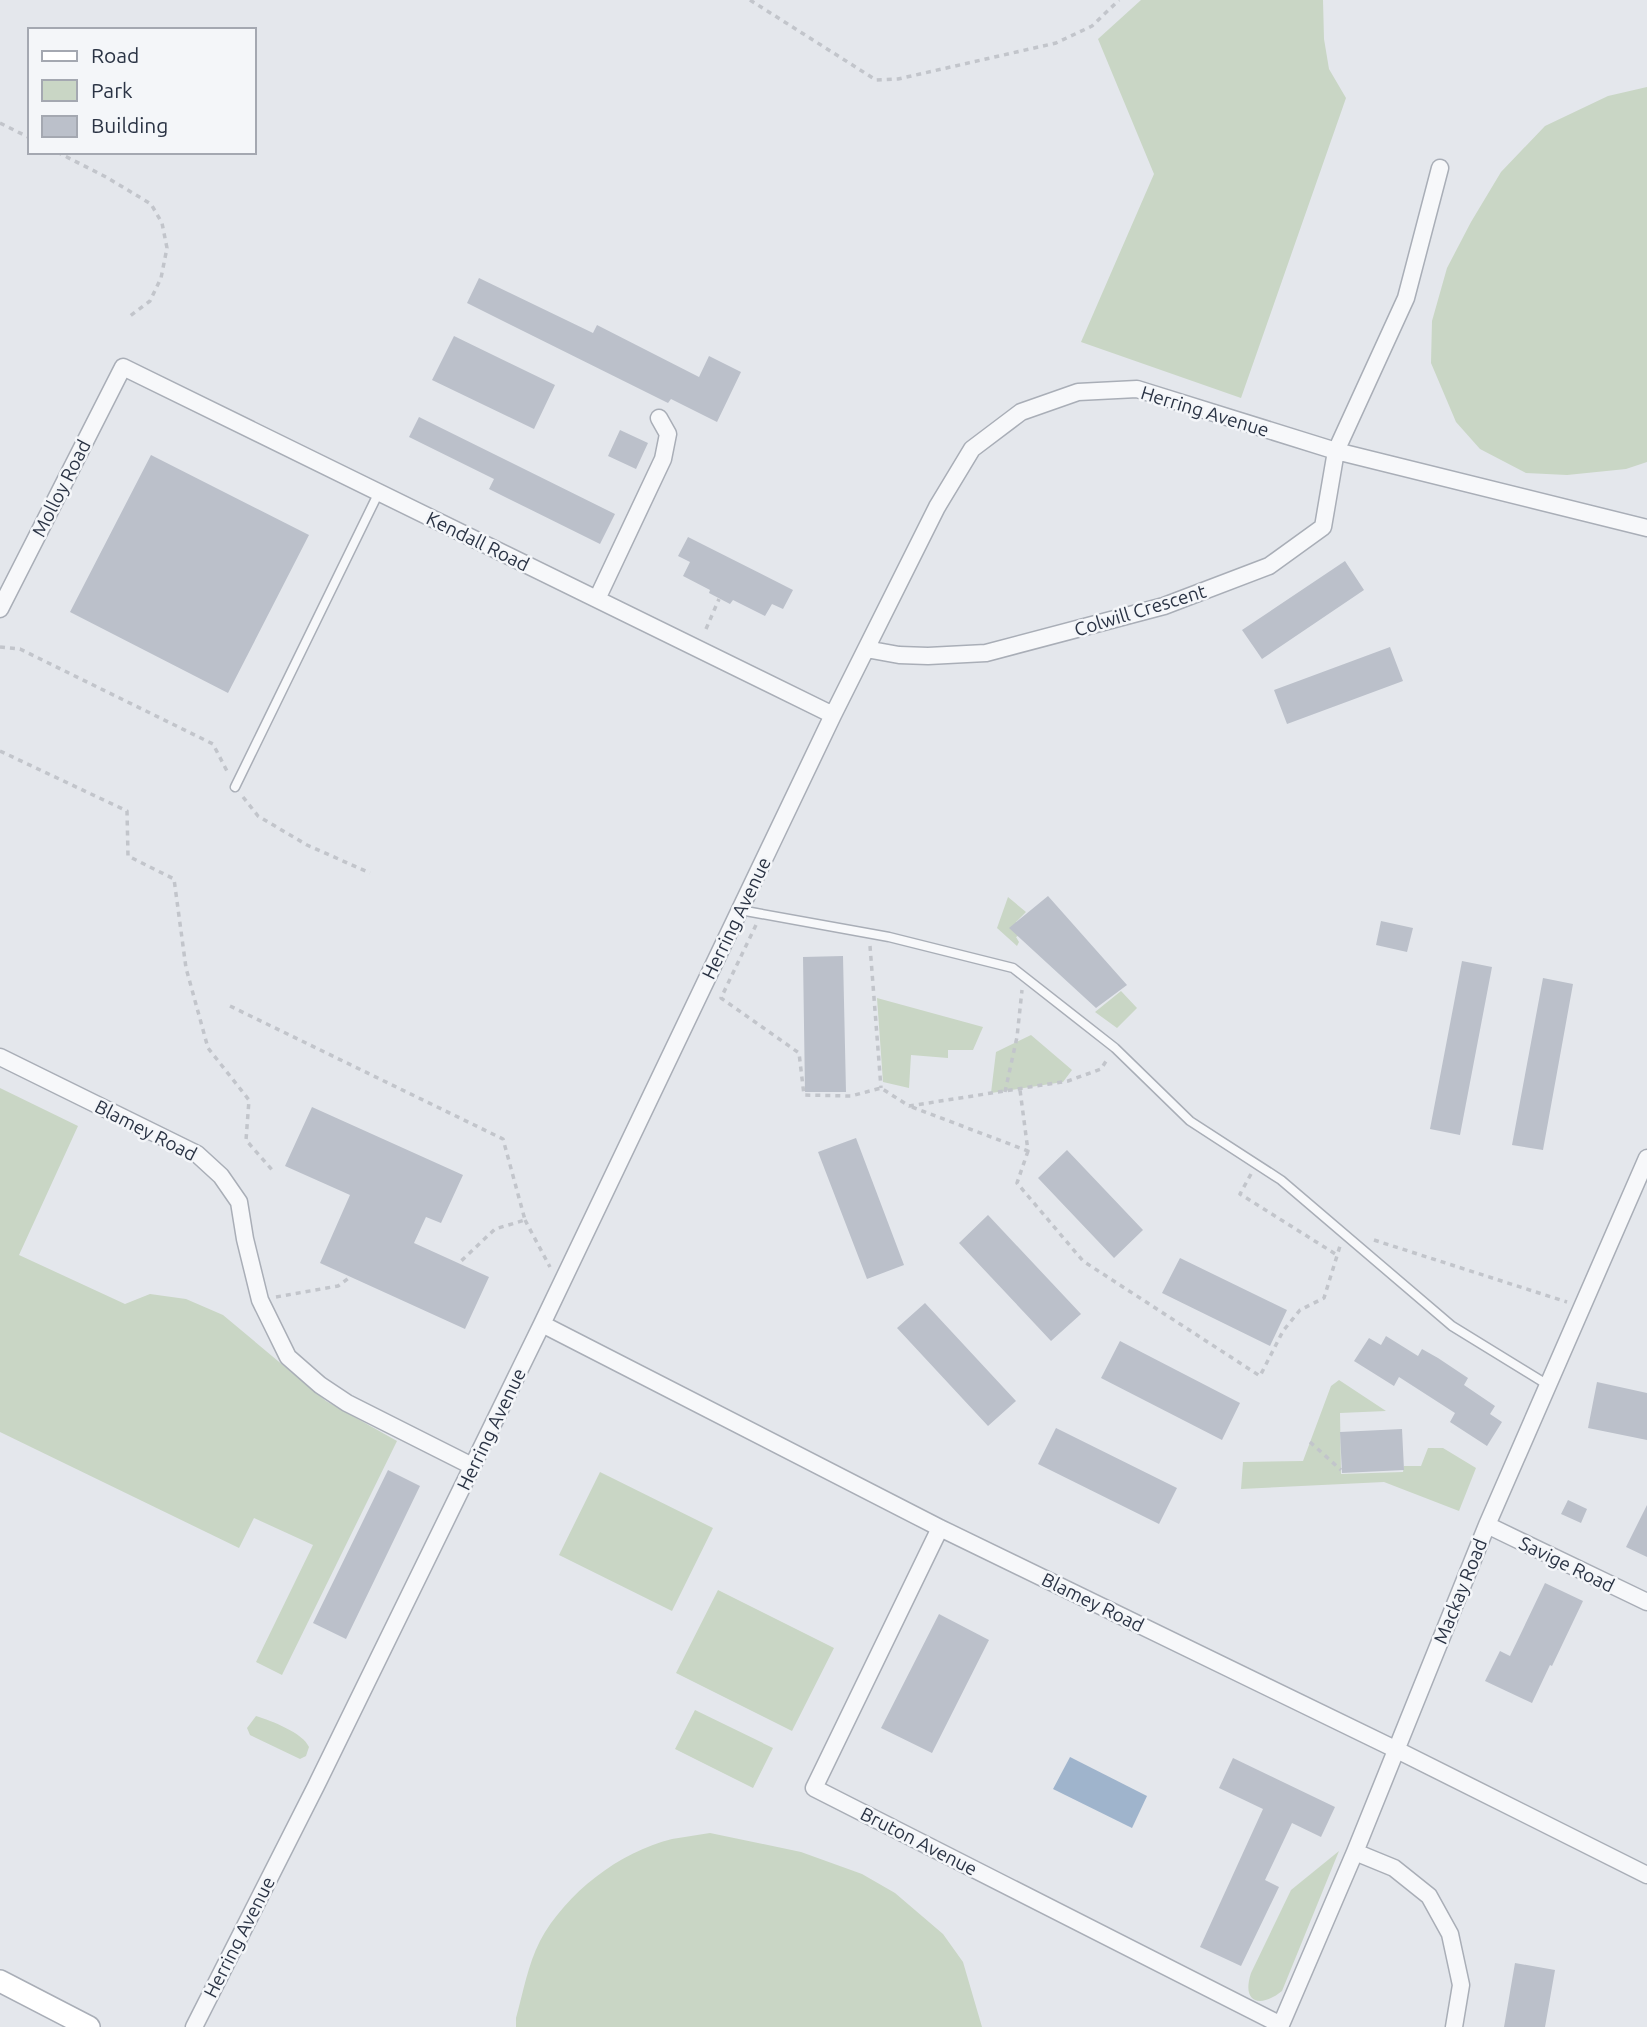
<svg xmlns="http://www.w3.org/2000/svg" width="1647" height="2027" font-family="Ubuntu,sans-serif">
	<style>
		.green { fill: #c9d6c5 }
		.water { fill: #9fb4cc }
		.building { fill: #bbc0ca }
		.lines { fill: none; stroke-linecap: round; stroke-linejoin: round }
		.lane-casing { stroke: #a9aeb7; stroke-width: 11 }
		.street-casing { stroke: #a9aeb7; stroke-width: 19 }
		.secondary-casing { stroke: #a9aeb7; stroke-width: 24 }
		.path { stroke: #c2c5cb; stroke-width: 3.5; stroke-dasharray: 5 5; stroke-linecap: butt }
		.lane { stroke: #f7f8fa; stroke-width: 8 }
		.street { stroke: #f7f8fa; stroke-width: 16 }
		.secondary { stroke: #fff; stroke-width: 21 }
		.labels { text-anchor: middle; stroke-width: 5; stroke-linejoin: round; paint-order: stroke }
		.street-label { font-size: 19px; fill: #2b3445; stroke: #f4f6f9 }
	</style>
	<rect width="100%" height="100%" fill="#e4e7ec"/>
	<!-- green -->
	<path class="green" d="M1141,0H1323L1324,39L1329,69L1346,98L1241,398L1081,342L1154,174L1098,39Z
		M1647,87V462L1626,469L1567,475L1526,473L1480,449L1456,422L1431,363L1432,321L1447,268L1471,222L1501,172L1545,126L1608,96Z
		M1008,897L1026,912L1016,922L1025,932L1016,937L1019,942L1017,946L997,928Z
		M1121,991L1137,1008L1117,1028L1095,1012Z
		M877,998L983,1027L973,1050H948V1058L911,1055L909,1088L883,1082Z
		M1031,1035L1072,1070L1063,1082L991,1093L996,1052Z
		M0,1088L78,1126L19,1255L125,1304L150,1294L186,1299L223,1315L326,1401L397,1441L282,1675L256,1662L313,1545L254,1518L239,1548L0,1432Z
		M1339,1380L1386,1411L1340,1413L1341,1474L1403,1472L1404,1466H1421L1428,1448H1443L1476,1468L1459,1511L1384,1482L1241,1489L1243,1462L1303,1461L1331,1386Z
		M600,1472L713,1528L672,1611L559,1555Z
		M718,1590L834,1648L792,1731L676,1673Z
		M695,1710L773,1748L753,1788L675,1749Z
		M256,1716C272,1721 303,1733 309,1747L306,1756L300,1759L250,1735L247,1728Z
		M710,1833L801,1852L862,1874L895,1893L943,1934L963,1962L982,2027H516V2018C523,1993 528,1964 540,1941C566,1893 619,1852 672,1839C685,1837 697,1835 710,1833Z
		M1339,1851L1282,1991C1261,2008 1241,2004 1251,1973L1291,1890Z"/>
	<!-- water -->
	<path class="water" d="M1070,1757L1147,1796L1132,1828L1053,1789Z"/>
	<!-- building -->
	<path class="building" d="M479,278L593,333L597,325L699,377L709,356L741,372L717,422L671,399L668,403L467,303Z
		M454,336L555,385L534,429L432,380Z
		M419,417L615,514L600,544L489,489L494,479L409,437Z
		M620,430L648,443L636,469L608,456Z
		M151,455L309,535L228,693L70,612Z
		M688,537L793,590L783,609L772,604L765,616L733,600L730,604L709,593L710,590L683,576L690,562L678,556Z
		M1345,561L1364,590L1262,659L1242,630Z
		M1390,647L1403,681L1287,724L1274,690Z
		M1048,896L1127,985L1096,1008L1009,928Z
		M1381,921L1413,928L1407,952L1376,945Z
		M843,956L846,1092H805L803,957Z
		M1462,961L1492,967L1460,1135L1430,1129Z
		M1543,978L1573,984L1543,1150L1512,1145Z
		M312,1107L463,1175L441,1223L426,1217L414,1243L489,1277L465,1329L320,1263L350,1195L285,1166Z
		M856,1138L904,1265L867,1279L818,1152Z
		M1067,1150L1143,1230L1114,1258L1038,1178Z
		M988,1215L1081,1314L1051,1341L959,1243Z
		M1180,1258L1287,1310L1270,1346L1162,1293Z
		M925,1303L1016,1401L988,1426L897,1328Z
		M1386,1336L1418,1356L1422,1349L1438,1358L1468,1378L1464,1385L1495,1406L1490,1414L1502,1422L1487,1446L1450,1422L1455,1413L1399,1377L1394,1386L1354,1361L1369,1338L1381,1345Z
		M1120,1341L1240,1403L1222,1440L1101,1378Z
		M1597,1382L1647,1393V1440L1588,1428Z
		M1056,1428L1177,1488L1159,1524L1038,1464Z
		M1402,1429L1404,1470L1342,1473L1340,1432Z
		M388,1470L420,1486L346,1639L313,1623Z
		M1568,1500L1587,1509L1581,1523L1561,1514Z
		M1647,1505V1557L1626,1547Z
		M1545,1583L1583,1601L1552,1666L1550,1665L1532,1703L1485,1681L1500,1651L1510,1656Z
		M939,1614L989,1640L932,1753L881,1728Z
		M1233,1758L1335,1807L1321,1837L1292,1823L1265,1880L1279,1887L1241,1966L1200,1947L1263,1809L1219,1788Z
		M1515,1963L1555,1970L1545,2027H1504Z"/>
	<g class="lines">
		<!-- lane casing -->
		<g class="lane-casing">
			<path id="lane" d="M235,787L379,492
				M740,910L889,937L1013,968L1115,1048L1190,1121L1281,1180L1452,1326L1548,1385"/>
		</g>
		<!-- street casing -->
		<g class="street-casing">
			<path id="street" d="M597,599L663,459L668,434L659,418
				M0,609L123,367L833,715
				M866,649L899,655L928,656L986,653L1164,606L1269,566L1323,527L1336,451L1406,298L1440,168
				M0,1057L197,1154L221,1176L239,1202L245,1239L260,1300L288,1357L320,1385L347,1403L472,1466
				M542,1324L940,1528L1397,1750L1647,1875
				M1487,1525L1647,1602
				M940,1528L814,1788L1281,2025
				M1355,1852L1394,1868L1429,1896L1450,1934L1461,1985L1454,2027
				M194,2027L316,1786L542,1324L833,715L937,507L972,449L1021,412L1078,392L1137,389L1336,451L1647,528
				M1280,2027L1355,1852L1487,1525L1647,1158"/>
		</g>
		<!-- secondary casing -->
		<g class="secondary-casing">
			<path id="secondary" d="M0,1981L89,2027"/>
		</g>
		<!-- path -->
		<path class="path" d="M750,0L876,80L898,79L1056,43L1092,26L1119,0
			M0,123L30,138
			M57,152L106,177L151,204L162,223L167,248L161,278L150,301L130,316
			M706,629L719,599
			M0,647L20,649L213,744L228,773
			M0,751L127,811L128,856L174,879L186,968L208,1048L249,1100L246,1140L273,1171
			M243,797L258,816L307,845L370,873
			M756,925L721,998L799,1053L804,1095L851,1096L881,1088L909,1106L1068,1081L1101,1069L1108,1058
			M870,946L881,1088
			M230,1006L503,1139L525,1220L495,1229L459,1263
			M1005,1092L1017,1037L1022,990
			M912,1107L1028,1151L1020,1090
			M1028,1151L1017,1183L1083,1261L1260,1376L1283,1331L1300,1310L1324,1298L1340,1246
			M1251,1174L1240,1194L1337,1255
			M525,1220L550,1267
			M1374,1240L1567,1302
			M276,1297L338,1286L350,1277
			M1310,1442L1341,1470"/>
		<!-- lane -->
		<use href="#lane" class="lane"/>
		<!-- street -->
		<use href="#street" class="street"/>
		<!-- secondary -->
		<use href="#secondary" class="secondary"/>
	</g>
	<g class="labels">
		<!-- street labels -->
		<g class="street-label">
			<text transform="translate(1205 411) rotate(17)" y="7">Herring Avenue</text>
			<text transform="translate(61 488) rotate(-63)" y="7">Molloy Road</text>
			<text transform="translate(478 541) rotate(26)" y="7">Kendall Road</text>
			<text transform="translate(1140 610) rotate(-17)" y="7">Colwill Crescent</text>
			<text transform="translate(736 918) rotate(-64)" y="7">Herring Avenue</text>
			<text transform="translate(146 1130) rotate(27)" y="7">Blamey Road</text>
			<text transform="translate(491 1429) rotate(-64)" y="7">Herring Avenue</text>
			<text transform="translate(1567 1564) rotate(26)" y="7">Savige Road</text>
			<text transform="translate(1460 1591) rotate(-68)" y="7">Mackay Road</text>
			<text transform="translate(1093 1602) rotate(26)" y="7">Blamey Road</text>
			<text transform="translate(919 1841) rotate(27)" y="7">Bruton Avenue</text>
			<text transform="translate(239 1937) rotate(-63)" y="7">Herring Avenue</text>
		</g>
	</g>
	<!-- legend -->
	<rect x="28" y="28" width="228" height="126" fill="#f4f6f9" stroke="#a4a8b1" stroke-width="2"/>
	<rect x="42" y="51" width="35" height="10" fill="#ffffff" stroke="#a4a8b1" stroke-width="2"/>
	<text x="91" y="63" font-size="21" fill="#2b3445">Road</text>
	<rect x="42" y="80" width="35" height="21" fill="#c9d6c5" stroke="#a4a8b1" stroke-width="2"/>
	<text x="91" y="98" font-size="21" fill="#2b3445">Park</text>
	<rect x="42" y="116" width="35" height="21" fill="#bbc0ca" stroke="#a4a8b1" stroke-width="2"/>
	<text x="91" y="133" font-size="21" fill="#2b3445">Building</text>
</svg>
